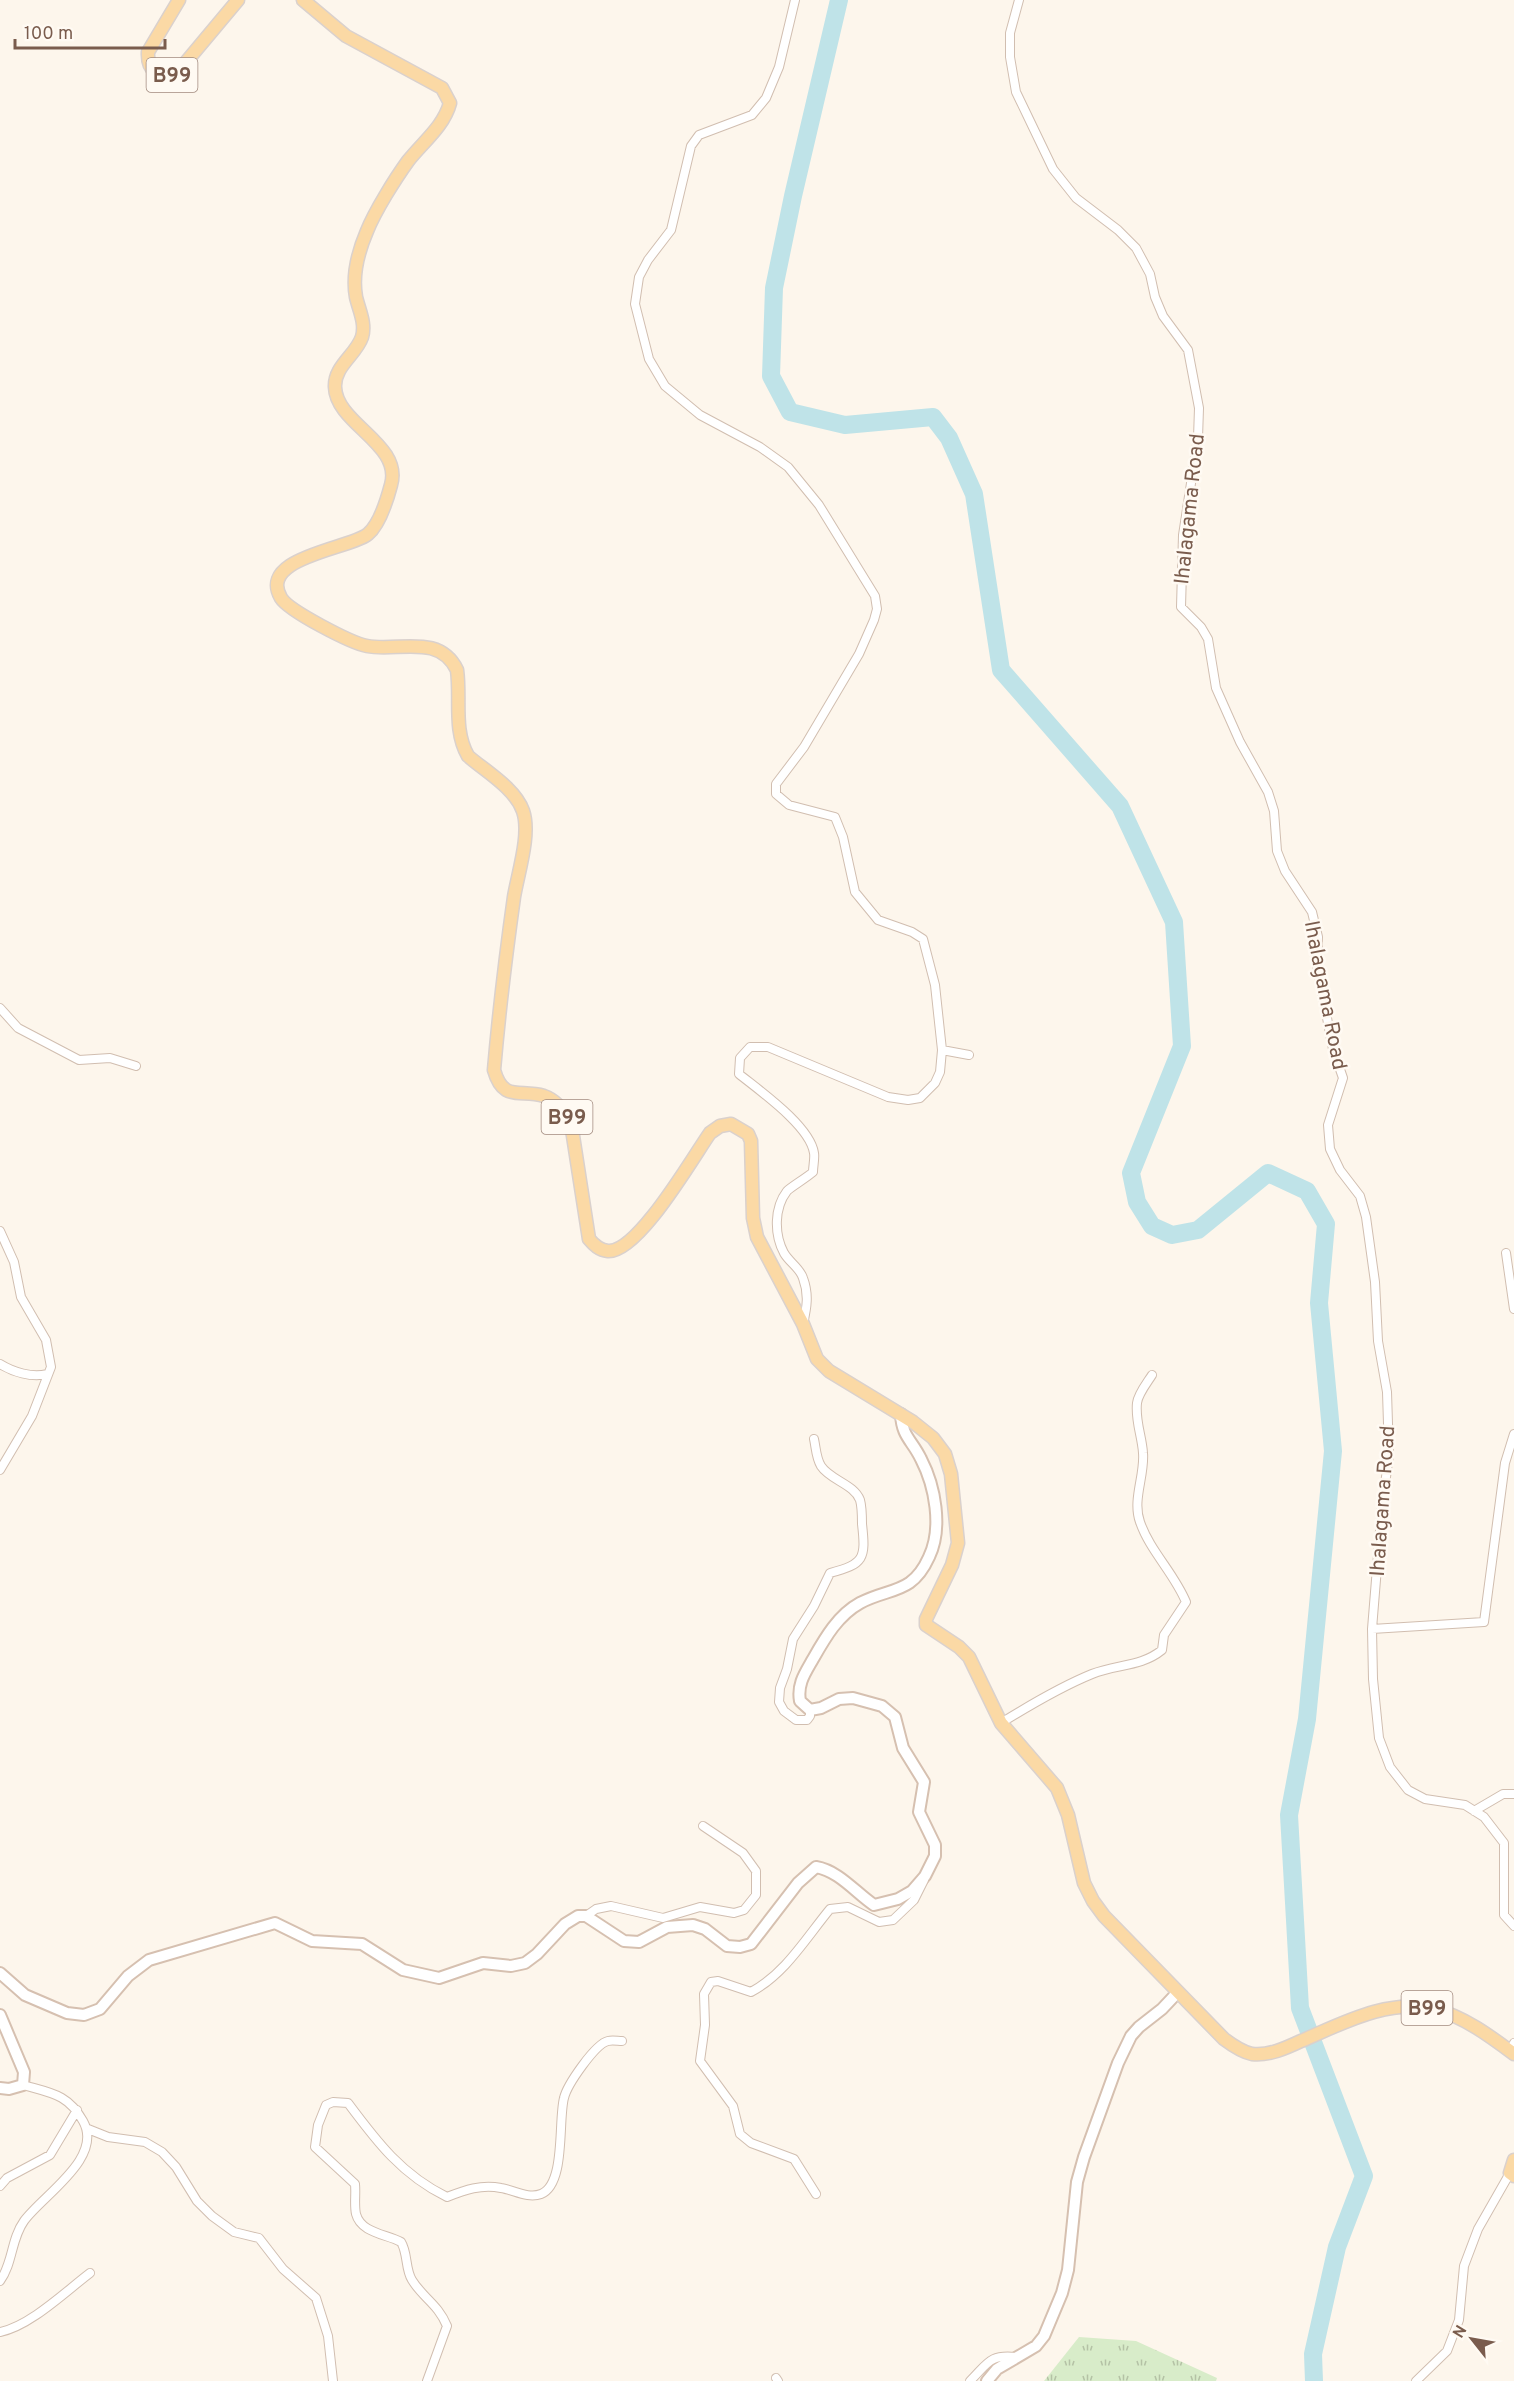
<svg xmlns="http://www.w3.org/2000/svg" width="1514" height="2381" font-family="Overpass,sans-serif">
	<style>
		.grass { fill: url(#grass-tufts) }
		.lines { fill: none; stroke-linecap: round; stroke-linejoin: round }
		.river { stroke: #bfe3e8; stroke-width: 18 }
		.street-casing { stroke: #d1beb0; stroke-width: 10 }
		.secondary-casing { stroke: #d6c0b0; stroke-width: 14 }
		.primary-casing { stroke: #dad1cd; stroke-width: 15 }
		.street { stroke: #fff; stroke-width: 8 }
		.secondary { stroke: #fff; stroke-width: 10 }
		.primary { stroke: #fbd9a5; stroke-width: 12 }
		.labels { text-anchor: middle; stroke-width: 5; stroke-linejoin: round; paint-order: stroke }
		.shield { fill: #fffaf3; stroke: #a28b7f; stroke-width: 1.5 }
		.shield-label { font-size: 20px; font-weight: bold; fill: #7a5c4d }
		.street-label { font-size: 21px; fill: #7a5c4d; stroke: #fffaf3 }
	</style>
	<defs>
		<pattern id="grass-tufts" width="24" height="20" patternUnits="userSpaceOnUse" patternTransform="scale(1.5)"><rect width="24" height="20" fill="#d8ecc9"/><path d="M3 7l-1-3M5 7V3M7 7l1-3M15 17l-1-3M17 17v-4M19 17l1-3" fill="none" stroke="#b4c2a5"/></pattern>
	</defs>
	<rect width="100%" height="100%" fill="#fdf6ec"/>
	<!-- grass -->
	<path class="grass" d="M1079,2337L1136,2341L1217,2378L1216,2381H1044Z"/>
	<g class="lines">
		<!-- river -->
		<path class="river" d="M839,0L793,196L774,288L771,376L790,412L845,425L933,417L949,438L974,494L1001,670L1120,806L1174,922L1182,1046L1131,1173L1137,1202L1152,1226L1172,1235L1198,1230L1268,1173L1307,1191L1326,1224L1319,1303L1333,1451L1307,1719L1289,1815L1300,2008L1364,2176L1337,2247L1313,2354L1314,2381"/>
		<!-- street casing -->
		<g class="street-casing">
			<path id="street" d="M795,0L779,67L766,98L752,115L699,135L691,146L671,230L648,260L639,277L635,304L649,359L665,386L700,415L760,447L788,467L819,505L875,596L877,609L874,620L859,654L804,747L776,784V794L789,805L835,817L843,837L855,892L878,920L912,932L923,939L935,985L942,1050L940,1072L935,1083L920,1098L908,1100L888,1097L768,1047H750L740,1058L739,1074C760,1091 810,1126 814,1153C815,1158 813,1166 813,1172C806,1178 791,1187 787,1191C774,1208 774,1234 784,1253C789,1262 800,1268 803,1278C809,1294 807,1307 803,1324
				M1019,0L1010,33V57L1016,92L1053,169L1076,198L1118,230L1136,248L1150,274L1155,297L1163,316L1188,350L1199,408L1198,438L1183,535L1181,607L1201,627L1208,639L1216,688L1240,742L1268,792L1274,811L1277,851L1285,871L1312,912L1318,937L1317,966L1333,1049L1343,1078L1328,1125L1330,1149L1340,1170L1360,1196L1366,1217L1375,1282L1378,1341L1387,1392L1389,1455L1382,1506L1372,1629L1373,1679L1379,1738L1390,1767L1408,1790L1425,1799L1465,1805L1484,1817L1504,1843V1915L1514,1926
				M0,1008L18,1028L79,1060L110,1058L136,1066
				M942,1050L969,1055
				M0,1231L14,1262L21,1297L46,1340L51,1367L32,1416L0,1470
				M1506,1253L1514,1309
				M0,1364C13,1372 32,1378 47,1374
				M1372,1629L1484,1622L1505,1463L1514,1434
				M810,1710V1716L807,1720H796L784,1711L779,1702L780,1688L787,1669L793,1639L814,1606L830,1573C864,1564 866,1559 862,1524C862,1517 862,1507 860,1500C854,1484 830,1480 821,1466C816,1458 816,1448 814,1439
				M1001,1723C1030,1705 1060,1687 1092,1674C1117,1664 1141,1667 1162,1650L1164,1635L1186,1602C1174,1573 1150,1551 1140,1522C1132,1500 1145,1475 1143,1453C1142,1436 1135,1421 1137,1403C1138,1394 1147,1383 1152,1375
				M1474,1811L1503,1794H1514
				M586,1916L596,1909L611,1906L663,1918L700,1907L734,1913L744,1910L756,1895V1871L743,1853L703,1826
				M1510,2051L1514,2043
				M88,2129L108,2137L145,2142L162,2152L176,2167L197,2201L212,2216L234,2232L259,2238L283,2269L316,2298L328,2336L333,2381
				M0,2186L7,2178L50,2155L77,2110
				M816,2194L794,2159L751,2143L740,2134L733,2106L700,2061L705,2025L704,1994L711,1982L718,1981L751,1992C785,1974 806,1938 830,1909L848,1907L879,1922L893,1920L914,1900L924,1880
				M0,2281C13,2263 11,2239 24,2221C43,2195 104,2158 83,2121C68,2094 51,2093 23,2085
				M0,2332C30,2326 65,2292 90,2273
				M776,2378L778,2381
				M427,2381L447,2326C438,2304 423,2298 412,2280C405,2269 408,2253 401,2242C386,2234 361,2233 356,2214C354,2205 356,2194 355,2184L315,2147L318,2125L326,2105L333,2102L348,2103C377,2142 402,2175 447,2197C465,2190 481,2184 501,2188C514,2190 528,2199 541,2194C566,2184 558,2120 564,2098C567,2085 595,2044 608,2041C612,2040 618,2041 622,2041
				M970,2381C988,2363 990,2354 1016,2357
				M1416,2381L1447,2351L1459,2320L1464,2266L1478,2229L1510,2173"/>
		</g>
		<!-- secondary casing -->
		<g class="secondary-casing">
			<path id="secondary" d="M0,1973L25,1995L67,2013L84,2015L100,2009L128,1976L149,1960L275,1923L312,1941L362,1944L403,1970L439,1978L483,1963L511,1966L525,1963L537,1954L565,1924L578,1916H586L624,1941L639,1942L667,1927L693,1925L705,1929L727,1946L740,1947L751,1944L798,1883L816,1867C839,1871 855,1892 874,1905L898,1899L912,1891L925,1876L935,1856V1845L919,1812L924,1782L903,1748L895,1717L882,1706L853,1698L839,1699L821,1708L810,1710L800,1701C797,1684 805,1673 813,1659C825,1638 838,1615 860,1603C890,1587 912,1595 929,1557C943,1528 935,1486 921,1459C912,1440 902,1437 901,1414
				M0,2015L24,2072L23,2085L9,2089L0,2088
				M987,2381L997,2369L1036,2346L1044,2336L1062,2293L1068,2270L1077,2182L1084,2157L1118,2063L1131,2036L1139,2027L1162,2009L1178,1992"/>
		</g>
		<!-- primary casing -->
		<g class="primary-casing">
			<path id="primary" d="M179,0L148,52C147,71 158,78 176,74L238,0
				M303,0L346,36L442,88L450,103C444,126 423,142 408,161C395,179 375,211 367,231C358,252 352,275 356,297C359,310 366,323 362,337C356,355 334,366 335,387C336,424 403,444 391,485C387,500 380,524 368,534C350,549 257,557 281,598C289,611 351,643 367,646C398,652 439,633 457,670C461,699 453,730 468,756C485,771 515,788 523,811C531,834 518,873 514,897C506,954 499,1012 494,1070C503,1102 519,1089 544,1096C556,1100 565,1112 571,1123L589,1239C594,1245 599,1250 608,1251C638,1253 693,1157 710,1133L720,1126L731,1124L748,1134L751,1141L753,1218L757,1237L803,1324L817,1359L829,1371L913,1422L933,1438L945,1454L951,1474L958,1543L952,1565L926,1619V1625L959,1647L969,1657L1001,1723L1057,1788L1068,1815L1084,1883L1093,1901L1104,1916L1224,2039C1232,2045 1242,2052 1252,2054C1269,2056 1286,2048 1301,2041C1341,2024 1388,1998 1434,2009C1463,2016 1490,2036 1514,2054
				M1514,2160L1510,2173L1514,2176"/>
		</g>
		<!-- street -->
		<use href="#street" class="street"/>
		<!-- secondary -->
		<use href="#secondary" class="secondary"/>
		<!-- primary -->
		<use href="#primary" class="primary"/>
	</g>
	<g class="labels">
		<!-- shield labels -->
		<g class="shield">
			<rect x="146.5" y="58" width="51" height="34" rx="4.5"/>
			<rect x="541.5" y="1100" width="51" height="34" rx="4.5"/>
			<rect x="1401.5" y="1991" width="51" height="34" rx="4.5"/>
		</g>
		<g class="shield-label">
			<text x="172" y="82">B99</text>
			<text x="567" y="1124">B99</text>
			<text x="1427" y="2015">B99</text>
		</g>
		<!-- street labels -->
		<g class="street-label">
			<text transform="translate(1189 509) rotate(-84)" y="7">Ihalagama Road</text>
			<text transform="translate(1326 995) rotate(79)" y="7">Ihalagama Road</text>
			<text transform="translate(1382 1501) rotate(-86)" y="7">Ihalagama Road</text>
		</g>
	</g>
	<!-- north arrow -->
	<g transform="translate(1472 2339) rotate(301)" stroke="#fffaf3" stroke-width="4.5" paint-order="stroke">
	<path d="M0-4.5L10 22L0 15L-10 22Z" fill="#7a5c4d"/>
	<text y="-9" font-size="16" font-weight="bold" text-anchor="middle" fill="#7a5c4d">N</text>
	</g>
	<!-- scale -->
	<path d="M15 39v9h150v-9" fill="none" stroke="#7a5c4d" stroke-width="3"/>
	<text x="24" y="39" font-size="18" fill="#7a5c4d" stroke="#fffaf3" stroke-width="4.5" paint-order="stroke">100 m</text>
</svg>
